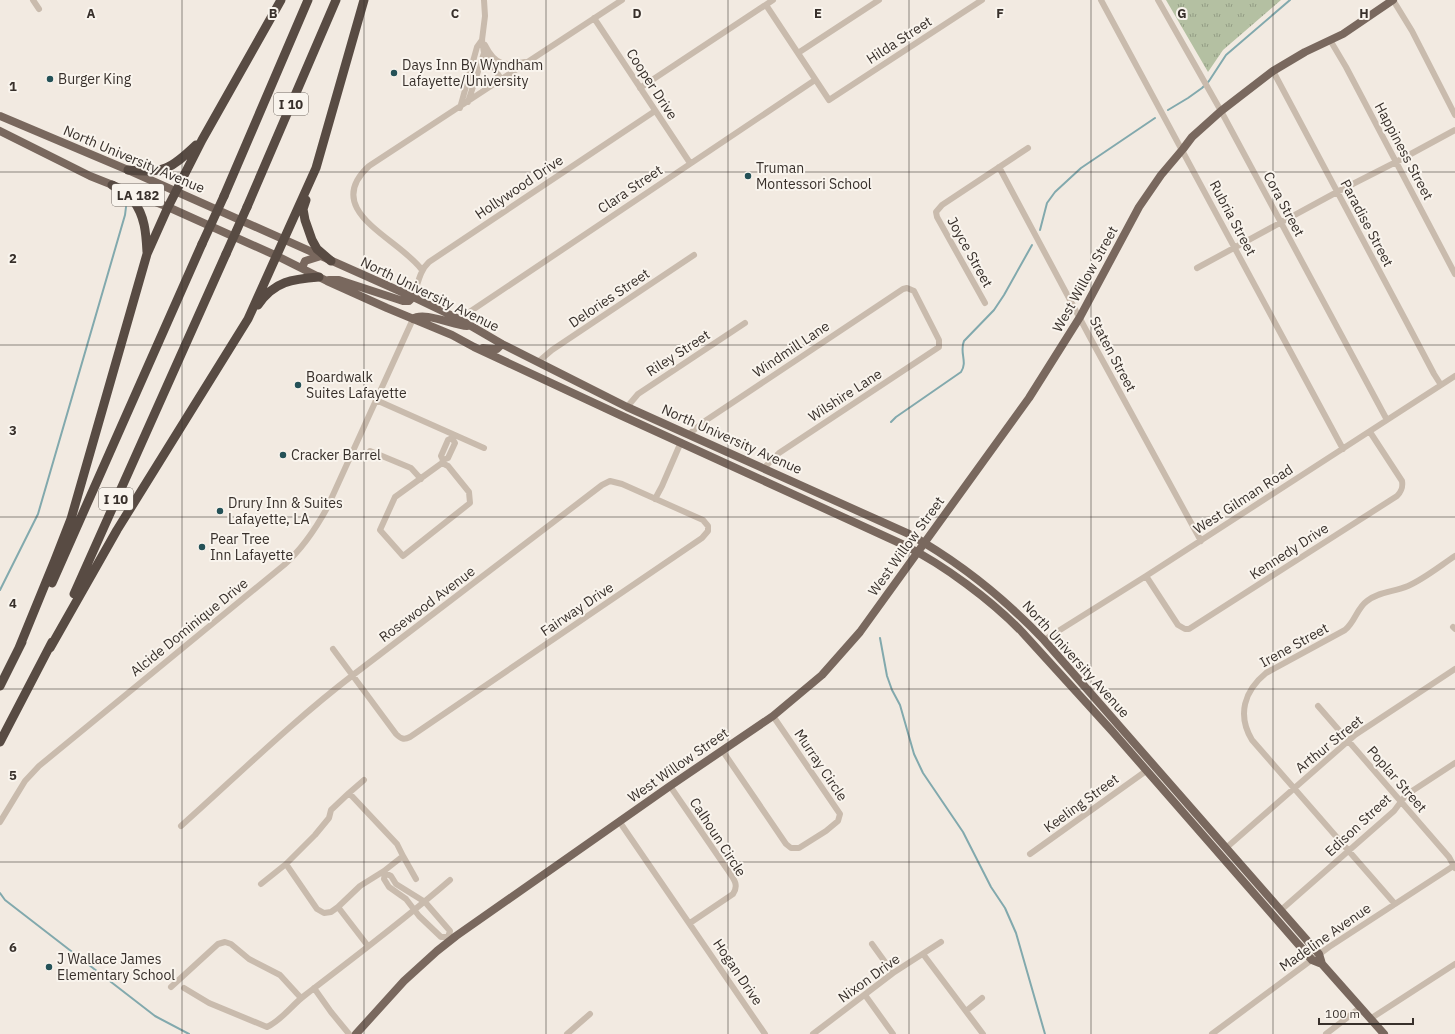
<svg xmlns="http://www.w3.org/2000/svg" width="1455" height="1034" font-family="'IBM Plex Sans',sans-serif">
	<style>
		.grass { fill: url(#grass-tufts) }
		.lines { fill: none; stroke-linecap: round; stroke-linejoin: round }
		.stream { stroke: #82a9ad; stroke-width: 2 }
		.minor { stroke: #c9bbad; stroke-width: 6 }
		.major { stroke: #79685e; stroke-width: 8 }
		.highway { stroke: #584b43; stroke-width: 9 }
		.highway-bridge { stroke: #584b43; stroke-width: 9 }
		.grid { fill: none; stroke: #38302b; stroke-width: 1; stroke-opacity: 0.55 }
		.poi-dot { fill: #245157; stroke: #f9f4ed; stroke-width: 1.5 }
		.labels { text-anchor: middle; stroke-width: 4; stroke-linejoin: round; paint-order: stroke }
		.shield { fill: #f9f4ed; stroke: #726b65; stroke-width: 1 }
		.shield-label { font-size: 13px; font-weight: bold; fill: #38302b }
		.street-label { font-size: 14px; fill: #38302b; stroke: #f9f4ed }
		.poi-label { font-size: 14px; fill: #38302b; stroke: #f9f4ed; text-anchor: start }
		.grid-label { font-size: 13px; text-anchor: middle; font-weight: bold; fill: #38302b; stroke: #f9f4ed; stroke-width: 4; stroke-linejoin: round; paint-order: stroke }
	</style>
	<defs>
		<pattern id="grass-tufts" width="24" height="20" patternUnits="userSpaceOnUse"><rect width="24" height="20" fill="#b4c0a2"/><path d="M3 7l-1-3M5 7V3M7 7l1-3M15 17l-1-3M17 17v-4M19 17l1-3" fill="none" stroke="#939c84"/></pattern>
	</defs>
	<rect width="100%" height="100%" fill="#f2eae1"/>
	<!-- grass -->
	<path class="grass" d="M1166,0H1281L1223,50L1208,72Z"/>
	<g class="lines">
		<!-- stream -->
		<path class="stream" d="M1168,110L1188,98L1202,88L1209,81L1226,55L1290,0
			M1040,230L1047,203L1055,192L1081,168L1155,118
			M891,422L896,417L961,372C968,362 959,352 964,341L994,310L1004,295L1032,245
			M0,590L38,514L125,215L126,207
			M880,638L887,676L892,690L900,705L914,754L923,773L963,832L991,887L1005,908L1016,933L1045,1034
			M0,893L5,900L155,1016L189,1034"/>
		<!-- minor -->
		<path class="minor" d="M33,0L39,9
			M484,0L485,16L482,40L484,53L501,79
			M1101,0L1343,449
			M1158,0L1221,111L1387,420
			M1393,0L1412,31L1455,115
			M766,5L829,100L982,0
			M594,18L690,163
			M1330,40L1346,67L1455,274
			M485,45C495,65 505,67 525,62
			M798,53L879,0
			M1273,71L1406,321L1434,374L1441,385
			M640,88L773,0
			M468,102L484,53
			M460,108L477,47L482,40
			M999,167L1093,343L1201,541
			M1197,268L1337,192L1396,162L1455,130
			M422,270C399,238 320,211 369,166L622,0
			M413,297C418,285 419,271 429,262L655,111
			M985,303L937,217L936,212L942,205L1028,148
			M459,319L815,80
			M538,362L552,350L694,255
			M376,400L484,448
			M627,407L638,394L745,323
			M689,434L705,421L903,289L907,288L914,291L939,340V347L779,453L764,468
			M452,438L455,443L448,458L443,460L441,456L448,440L452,438L454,435
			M370,451L411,468L421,479
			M442,463L448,466L469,492L470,503L403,556L380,530L395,497L442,463L443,460
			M655,499L662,486L681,442
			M1146,576L1178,625L1185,629H1189L1397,496C1402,491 1403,487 1402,481L1370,432
			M1453,627L1455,629
			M1044,640L1146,576L1455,376
			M1318,706L1449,857L1455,868
			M722,750L786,844L791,848H799L826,831L838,821L840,814L773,716
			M364,780L349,793L397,844L403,856L384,871L360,886L338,907L368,946
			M670,786L727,869C732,877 740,884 733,894L690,923
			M619,821L765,1034
			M0,822L25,781L39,766L284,565C303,548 315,530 327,508L413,319
			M181,826C238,775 293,721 353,675L602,485L610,481L622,484L703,520L708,526V531L702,538L410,737C404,740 401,739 396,734L333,649
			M1226,848L1355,735L1455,669
			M1030,854L1146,771
			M403,856L416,879
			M286,864L317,909L324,913L331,912L338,907
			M385,873L391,876L396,884L425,902L450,931L448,937H441L419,916L406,899L389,887L384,879Z
			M261,884L286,864L315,835L329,818L331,810L349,793
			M1395,904L1252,740C1237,715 1244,691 1266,673L1345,630C1355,622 1357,608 1367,601C1380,591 1394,592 1408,586C1424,579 1440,566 1455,556
			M1281,910L1394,811L1406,795L1455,763
			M872,944L893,973
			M923,954L983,1034
			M171,987L218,944L225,942L231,944L249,959L280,975L301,998
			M184,988L209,1003L267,1027C282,1020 292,1005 304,996C353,958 403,921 450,880
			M314,988L331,1012L349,1034
			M865,995L893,1034
			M966,1011L982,998
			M1370,1019L1455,964
			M567,1034L590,1014
			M813,1034L893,973L941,942
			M1212,1034L1329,947L1455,865
			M1326,1034L1361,1007"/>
		<!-- major -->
		<path class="major" d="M0,116L128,170L413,297L459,319L502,344L627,407L909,534C959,562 1005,599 1044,640L1319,954L1322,964L1384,1034
			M0,131L90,176L168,207L277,256L327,281L387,308L452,335L474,347L620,415L904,545C944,565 991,600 1022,632L1112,731L1312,960L1322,964
			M302,268L305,261L321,256
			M329,280H339L403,301H409L413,297
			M413,319C423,311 453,325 467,326
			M483,348L497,349L502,344
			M356,1034L404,981L437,951L456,936L670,786L773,716L822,675L860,632L1029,398L1080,317L1139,207L1161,175L1183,149L1192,137L1221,111L1273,71L1305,52L1343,34L1393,0"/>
		<!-- highway -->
		<path class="highway" d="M128,170C163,174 171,169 196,145
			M112,185C119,189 128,194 133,200C145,216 146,233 147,252
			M224,196L308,0
			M306,200L303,209L305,220L312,240L317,249L331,261
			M247,207L336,0
			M258,305C274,281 293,279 319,277
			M52,583L202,244
			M74,594L226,254
			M19,648L55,560L71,519L147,254L168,207L202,140L281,0
			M50,648L117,530L248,319L316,168L364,0
			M0,686L22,642
			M0,742L52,642"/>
		<!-- highway-bridge -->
		<path class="highway-bridge" d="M202,244L224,196
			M226,254L247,207"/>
	</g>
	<!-- grid -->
	<path class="grid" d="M182,0V1034M364,0V1034M546,0V1034M728,0V1034M909,0V1034M1091,0V1034M1273,0V1034M0,172H1455M0,345H1455M0,517H1455M0,689H1455M0,862H1455"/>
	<!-- markers -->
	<g class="poi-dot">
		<circle cx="394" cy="73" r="4"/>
		<circle cx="50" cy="79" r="4"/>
		<circle cx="748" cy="176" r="4"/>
		<circle cx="298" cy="385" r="4"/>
		<circle cx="283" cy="455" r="4"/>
		<circle cx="220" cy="511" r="4"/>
		<circle cx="202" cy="547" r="4"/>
		<circle cx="49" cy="967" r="4"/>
	</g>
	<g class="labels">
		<!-- shield labels -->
		<g class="shield">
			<rect x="274" y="93" width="34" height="22" rx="3"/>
			<rect x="112" y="184" width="52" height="22" rx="3"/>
			<rect x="99" y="488" width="34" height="22" rx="3"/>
		</g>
		<g class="shield-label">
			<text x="291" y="109">I 10</text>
			<text x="138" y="200">LA 182</text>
			<text x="116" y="504">I 10</text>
		</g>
		<!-- street labels -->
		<g class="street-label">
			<text transform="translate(899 40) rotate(-33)" y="5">Hilda Street</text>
			<text transform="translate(652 84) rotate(57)" y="5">Cooper Drive</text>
			<text transform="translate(1404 151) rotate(62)" y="5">Happiness Street</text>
			<text transform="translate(134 159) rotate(23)" y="5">North University Avenue</text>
			<text transform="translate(519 187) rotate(-34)" y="5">Hollywood Drive</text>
			<text transform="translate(630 189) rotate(-34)" y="5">Clara Street</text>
			<text transform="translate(1284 204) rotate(62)" y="5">Cora Street</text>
			<text transform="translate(1233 218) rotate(62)" y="5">Rubria Street</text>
			<text transform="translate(1367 223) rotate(62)" y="5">Paradise Street</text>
			<text transform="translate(970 252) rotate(61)" y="5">Joyce Street</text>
			<text transform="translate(1085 279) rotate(-61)" y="5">West Willow Street</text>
			<text transform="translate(430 294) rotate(26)" y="5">North University Avenue</text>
			<text transform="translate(609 298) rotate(-34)" y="5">Delories Street</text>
			<text transform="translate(791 349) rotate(-34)" y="5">Windmill Lane</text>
			<text transform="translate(678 353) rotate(-33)" y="5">Riley Street</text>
			<text transform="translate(1113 354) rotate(62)" y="5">Staten Street</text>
			<text transform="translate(845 395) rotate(-33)" y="5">Wilshire Lane</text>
			<text transform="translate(732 439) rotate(24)" y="5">North University Avenue</text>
			<text transform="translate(1243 499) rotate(-33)" y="5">West Gilman Road</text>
			<text transform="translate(906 546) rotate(-54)" y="5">West Willow Street</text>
			<text transform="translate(1289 551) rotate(-33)" y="5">Kennedy Drive</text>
			<text transform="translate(427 604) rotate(-37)" y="5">Rosewood Avenue</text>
			<text transform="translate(577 609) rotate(-34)" y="5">Fairway Drive</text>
			<text transform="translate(189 627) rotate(-39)" y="5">Alcide Dominique Drive</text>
			<text transform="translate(1294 645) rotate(-29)" y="5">Irene Street</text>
			<text transform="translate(1076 659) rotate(48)" y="5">North University Avenue</text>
			<text transform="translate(1329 744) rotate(-39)" y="5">Arthur Street</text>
			<text transform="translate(678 765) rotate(-35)" y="5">West Willow Street</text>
			<text transform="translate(821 765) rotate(56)" y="5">Murray Circle</text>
			<text transform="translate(1397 779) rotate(49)" y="5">Poplar Street</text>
			<text transform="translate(1081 803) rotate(-36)" y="5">Keeling Street</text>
			<text transform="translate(1358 825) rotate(-43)" y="5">Edison Street</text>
			<text transform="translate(718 837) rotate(57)" y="5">Calhoun Circle</text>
			<text transform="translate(1325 937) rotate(-35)" y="5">Madeline Avenue</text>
			<text transform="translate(738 972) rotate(56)" y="5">Hogan Drive</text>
			<text transform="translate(869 978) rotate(-36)" y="5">Nixon Drive</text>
		</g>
		<!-- poi labels -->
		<g class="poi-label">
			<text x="402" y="70">Days Inn By Wyndham<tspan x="402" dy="16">Lafayette/University</tspan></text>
			<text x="58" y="84">Burger King</text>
			<text x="756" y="173">Truman<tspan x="756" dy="16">Montessori School</tspan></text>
			<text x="306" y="382">Boardwalk<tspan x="306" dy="16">Suites Lafayette</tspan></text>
			<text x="291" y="460">Cracker Barrel</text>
			<text x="228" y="508">Drury Inn &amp; Suites<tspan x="228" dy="16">Lafayette, LA</tspan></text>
			<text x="210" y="544">Pear Tree<tspan x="210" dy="16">Inn Lafayette</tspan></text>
			<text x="57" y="964">J Wallace James<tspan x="57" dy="16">Elementary School</tspan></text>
		</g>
	</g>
	<g class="grid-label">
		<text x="91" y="18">A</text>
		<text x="273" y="18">B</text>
		<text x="455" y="18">C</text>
		<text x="637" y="18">D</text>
		<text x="818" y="18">E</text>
		<text x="1000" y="18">F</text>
		<text x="1182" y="18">G</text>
		<text x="1364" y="18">H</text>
		<text x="13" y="91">1</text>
		<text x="13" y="263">2</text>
		<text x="13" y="435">3</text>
		<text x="13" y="608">4</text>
		<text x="13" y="780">5</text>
		<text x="13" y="952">6</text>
	</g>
	<!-- scale -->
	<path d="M1319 1018v6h94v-6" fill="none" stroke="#38302b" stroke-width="2"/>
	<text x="1325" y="1018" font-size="12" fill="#38302b" stroke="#f9f4ed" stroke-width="3" paint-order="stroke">100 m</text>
</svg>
